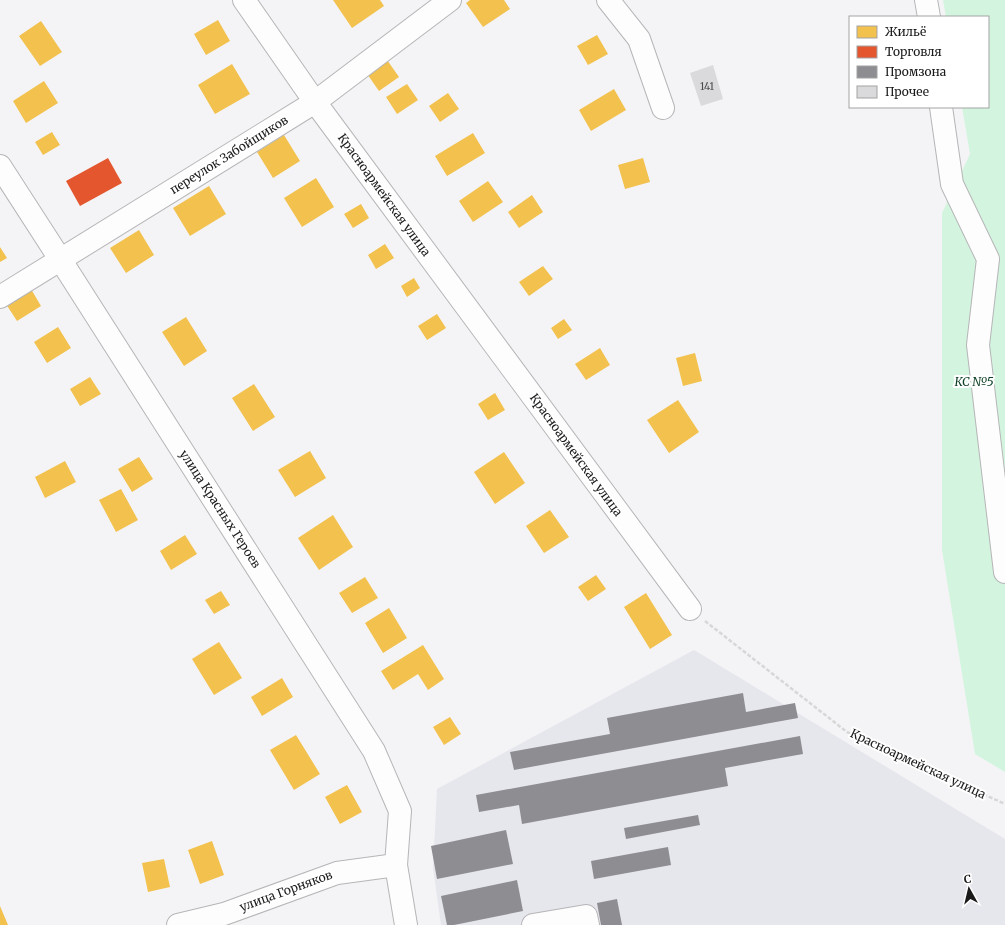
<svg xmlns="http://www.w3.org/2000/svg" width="1005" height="925" font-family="Merriweather,serif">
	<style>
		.built { fill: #e6e6ed }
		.green { fill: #d3f5df }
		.homes { fill: #f2c14e }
		.shops { fill: #e4572e }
		.industry { fill: #8d8d92 }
		.building { fill: #dadadc }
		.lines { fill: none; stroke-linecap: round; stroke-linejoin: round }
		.minor-casing { stroke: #b6b5b7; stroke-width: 24 }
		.major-casing { stroke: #b6b5b7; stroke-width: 24 }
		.path { stroke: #d7d7d8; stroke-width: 2.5; stroke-dasharray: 4 2; stroke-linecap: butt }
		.minor { stroke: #fdfdfe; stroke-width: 22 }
		.major { stroke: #fdfdfe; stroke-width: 22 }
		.labels { text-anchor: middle; stroke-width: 4; stroke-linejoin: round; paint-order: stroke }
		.number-label { font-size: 10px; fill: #4a4a4b }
		.street-label { font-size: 12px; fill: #1a1a1b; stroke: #fff }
		.park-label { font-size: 12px; font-style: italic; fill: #0e4126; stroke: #fff }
	</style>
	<rect width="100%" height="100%" fill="#f4f4f6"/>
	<!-- built -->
	<path class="built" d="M694,650L1005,839V925H441L433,868L437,789Z"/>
	<!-- green -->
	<path class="green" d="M943,0H1005V772L975,754L942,550V213L970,154L962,107H988V17H946Z"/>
	<!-- homes -->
	<path class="homes" d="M333,0H380L384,6L352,28Z
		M470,0H504L510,9L483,27L466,3Z
		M218,20L230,41L206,55L194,34Z
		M41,21L62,52L40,66L19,36Z
		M597,35L608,54L588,65L577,46Z
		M385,57L399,77L379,91L365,71Z
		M232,64L250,94L215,114L198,85Z
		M44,81L58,103L26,123L13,101Z
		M407,84L418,100L397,114L386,97Z
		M614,89L626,110L591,131L579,110Z
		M448,93L459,109L440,122L429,106Z
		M52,132L60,145L43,155L35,142Z
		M473,133L485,153L447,176L435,156Z
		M284,135L300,161L273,178L257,152Z
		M643,158L650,182L625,189L618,165Z
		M316,178L334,207L302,227L284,198Z
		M488,181L503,202L473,222L459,201Z
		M209,186L226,214L190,236L173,208Z
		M532,195L543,212L519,228L508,212Z
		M361,204L369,218L353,228L344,214Z
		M139,230L154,255L126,273L110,248Z
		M385,244L394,258L376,269L368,255Z
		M0,247L7,258L0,262Z
		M543,266L553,279L529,296L519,282Z
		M414,278L420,288L407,297L401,286Z
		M31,289L41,306L17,321L6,304Z
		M437,314L446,328L427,340L418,326Z
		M186,317L207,351L184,366L162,332Z
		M564,319L572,330L558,339L551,328Z
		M58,327L71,348L47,363L34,342Z
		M600,348L610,365L586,380L575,364Z
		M695,353L702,381L683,386L676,358Z
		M90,377L101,394L80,406L70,389Z
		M254,384L275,417L253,431L232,398Z
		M495,393L505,410L488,420L478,404Z
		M678,400L699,432L669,453L647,420Z
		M310,451L326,478L295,497L278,470Z
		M504,452L525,483L495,504L474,472Z
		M139,457L153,479L132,492L118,469Z
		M65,461L76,482L45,498L35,477Z
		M121,489L138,520L116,532L99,500Z
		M550,510L569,537L544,553L526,526Z
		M333,515L353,547L319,570L298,538Z
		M185,535L197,554L171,570L160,551Z
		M596,575L606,589L588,601L578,587Z
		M365,577L378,598L352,613L339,593Z
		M221,591L230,605L214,614L205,600Z
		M646,593L672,635L650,649L624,607Z
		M389,608L407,638L383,653L365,623Z
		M219,642L242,678L214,695L192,659Z
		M423,645L444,679L428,690L418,674L393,690L381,671Z
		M282,678L293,697L262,716L251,697Z
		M450,717L461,734L444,745L433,727Z
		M296,735L320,774L294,790L270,750Z
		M347,785L362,812L340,824L325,797Z
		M212,841L224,875L200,884L188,850Z
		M164,859L170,887L148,892L142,863Z
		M0,906L8,925H0Z"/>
	<!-- shops -->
	<path class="shops" d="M108,158L122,183L80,206L66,181Z"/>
	<!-- industry -->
	<path class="industry" d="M743,693L746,712L795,703L798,718L514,770L510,752L610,734L607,718Z
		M800,736L803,754L725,768L728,786L522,824L519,805L479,812L476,795Z
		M698,815L700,825L626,839L624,828Z
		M506,830L513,864L437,879L431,846Z
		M668,847L671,865L594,879L591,861Z
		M517,880L523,911L454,925H447L441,896Z
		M617,899L622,925H601L597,903Z"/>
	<!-- building -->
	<path class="building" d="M713,65L723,99L701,106L690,73Z"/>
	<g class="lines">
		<!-- minor casing -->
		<g class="minor-casing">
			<path id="minor" d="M244,0L315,102L690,609
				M608,0L639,39L663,108
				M926,0L929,17
				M941,107L952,184L988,259L978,345L1005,572
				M0,297L315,102L450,0
				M178,925L224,914L337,873L396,865
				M533,925L586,916L588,925"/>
		</g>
		<!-- major casing -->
		<g class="major-casing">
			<path id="major" d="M0,166L60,259L374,751L400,811L396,865L406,925"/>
		</g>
		<!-- path -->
		<path class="path" d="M705,621L847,732L1005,804"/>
		<!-- minor -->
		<use href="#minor" class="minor"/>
		<!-- major -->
		<use href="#major" class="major"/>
	</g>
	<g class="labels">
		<!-- number labels -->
		<g class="number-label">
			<text x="707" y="90">141</text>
		</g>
		<!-- street labels -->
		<g class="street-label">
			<text transform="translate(229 155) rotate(-32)" y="4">переулок Забойщиков</text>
			<text transform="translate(384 195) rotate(54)" y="4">Красноармейская улица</text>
			<text transform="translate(576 455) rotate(54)" y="4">Красноармейская улица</text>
			<text transform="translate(220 509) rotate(57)" y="4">улица Красных Героев</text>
			<text transform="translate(918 764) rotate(25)" y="4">Красноармейская улица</text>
			<text transform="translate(286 891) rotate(-20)" y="4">улица Горняков</text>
		</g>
		<!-- park labels -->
		<g class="park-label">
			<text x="974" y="386">КС №5</text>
		</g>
	</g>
	<!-- legend -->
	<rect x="849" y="16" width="140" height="92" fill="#ffffff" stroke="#a3a3a4"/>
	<rect x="857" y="26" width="20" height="12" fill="#f2c14e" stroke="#a3a3a4"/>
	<text x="885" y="36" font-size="12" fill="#1a1a1b">Жильё</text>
	<rect x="857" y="46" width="20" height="12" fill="#e4572e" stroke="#a3a3a4"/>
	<text x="885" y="56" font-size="12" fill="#1a1a1b">Торговля</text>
	<rect x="857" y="66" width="20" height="12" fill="#8d8d92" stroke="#a3a3a4"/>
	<text x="885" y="76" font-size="12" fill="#1a1a1b">Промзона</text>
	<rect x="857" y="86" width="20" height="12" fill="#dadadc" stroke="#a3a3a4"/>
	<text x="885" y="96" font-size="12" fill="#1a1a1b">Прочее</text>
	<!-- north arrow -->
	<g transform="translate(969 889) rotate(352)" stroke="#ffffff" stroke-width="3" paint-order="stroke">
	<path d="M0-3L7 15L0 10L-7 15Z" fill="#1a1a1b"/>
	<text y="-6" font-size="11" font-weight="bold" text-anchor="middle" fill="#1a1a1b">С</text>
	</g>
</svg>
